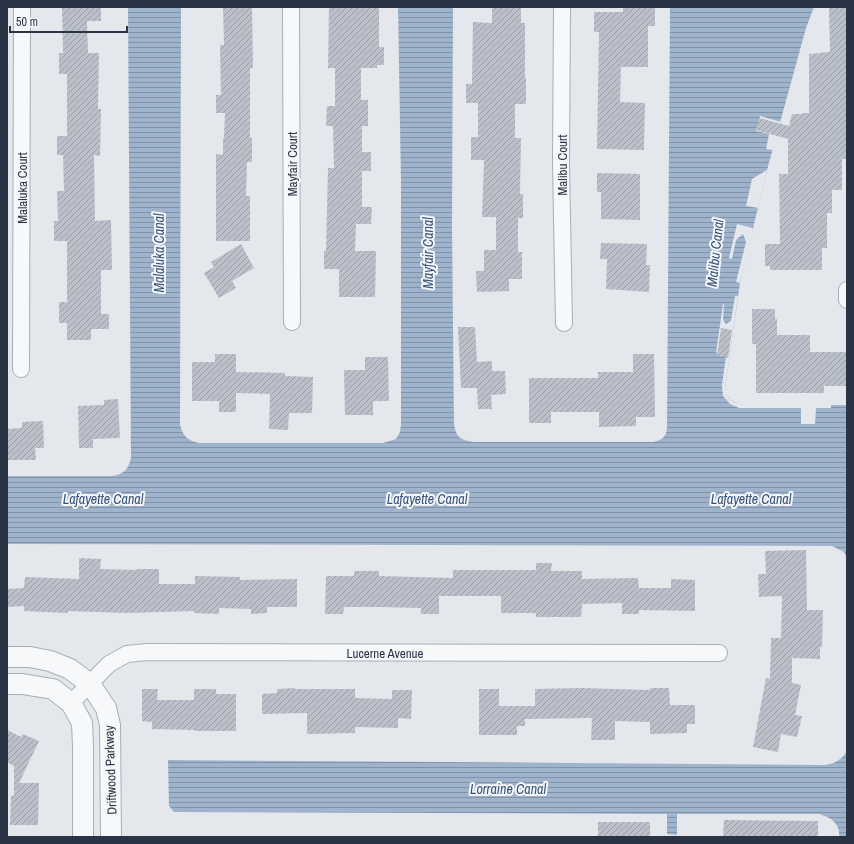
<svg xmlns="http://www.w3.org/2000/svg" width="854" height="844" font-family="'Archivo Narrow',sans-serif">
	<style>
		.water { fill: url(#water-rules) }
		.pier { fill: #e4e7ec }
		.building { fill: url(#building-hatch) }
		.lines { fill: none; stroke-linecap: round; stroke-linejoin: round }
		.minor-casing { stroke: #a9aeb7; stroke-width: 18 }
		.tertiary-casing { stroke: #a9aeb7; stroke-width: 22 }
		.minor { stroke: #f7f8fa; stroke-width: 16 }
		.tertiary { stroke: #f7f8fa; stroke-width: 20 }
		.labels { text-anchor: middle; stroke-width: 4; stroke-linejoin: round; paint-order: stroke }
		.street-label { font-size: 13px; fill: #2b3445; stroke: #f4f6f9 }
		.water-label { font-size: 14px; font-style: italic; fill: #34527a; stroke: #f4f6f9 }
	</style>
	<defs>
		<pattern id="water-rules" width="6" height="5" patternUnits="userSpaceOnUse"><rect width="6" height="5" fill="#9fb4cc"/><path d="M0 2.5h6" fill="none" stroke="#8293a7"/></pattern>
		<pattern id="building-hatch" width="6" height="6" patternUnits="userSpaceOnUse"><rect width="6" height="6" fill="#bbc0ca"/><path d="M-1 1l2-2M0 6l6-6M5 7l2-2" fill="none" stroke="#989da6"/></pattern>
	</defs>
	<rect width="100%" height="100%" fill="#e4e7ec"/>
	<!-- water -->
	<path class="water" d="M128,7H181L180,425C183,436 188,441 199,443H383L396,439L400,432L401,425V181L398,7H453L452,225L454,424C456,437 460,440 474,442H653C662,440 667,437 667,427L670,7H814L806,28L767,170L740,283L725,388C727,399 733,403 743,405H847V559L844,552L832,546L7,544V476H112C124,474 128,470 131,458Z
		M847,751V837H839C841,824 830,817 819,814H677V835L667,834V814L174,812L169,806L168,760L825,765C836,763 841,760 847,751Z"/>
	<!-- pier -->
	<path class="pier" d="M760,116L781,122L773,150L766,149L769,134L756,131Z
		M767,170L758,208L746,206L752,179Z
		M737,224L753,228L750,244L751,245L749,256H747L740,283L736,282L746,242L743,234L736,240L732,259L729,258Z
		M735,296H738L725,388L728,397L733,402L743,405H831V408H816L815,424H801V408H739L730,404L723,396L722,385L729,335L717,353H716L723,304H724L723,320L726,324L731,321Z"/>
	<!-- building -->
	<path class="building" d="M62,7H101V21H87L88,53H99L98,109H101L100,156L94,155L95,221L111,220L112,270H101V314H109V329H91V340H67V323H59V302H67V241H54V221H58L57,191H64L63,155H57V136H67V74H59V53H63Z
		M223,7H252L253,68H250V138H252V162H247L246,196H250V241H216V154L223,155V138H224L225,113H216V95H221L220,45H224Z
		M329,7H379V47H384V65H377V68H361V100H368V126H362V152H371V171H362V207H372L371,224H356L355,251H376L375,297H339V269H324V251H326L328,168H334L333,126H326L327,106H335V68H328Z
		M492,7H521V23H525V78H526V104H515V138H521L520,194H523V218H518V252H522V279H509V291L477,292L476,271H484V250H496V217H482L484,160H471V137H478V103H466V84H472L473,22L492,23Z
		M623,7H655V26H648V67H621L620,102L645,103L644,150L597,149L599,32H594V12H623Z
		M829,7H847V159H842V190H832V213H827V248H822V270H770V266H765V244H780L779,174H788V139L756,130L759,118L789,126L792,114H803V113H809V54L830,52Z
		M597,173L640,174V220L601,219V192H597Z
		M601,243L647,244L646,265H650L649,292L606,289L607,259H600Z
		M241,244L254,268L232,281L236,288L219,298L204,273L214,267L211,262Z
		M752,309H775V319H777V335H810V352H847V386H824V393H756V344H752Z
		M458,327H475L477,362L492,361V371H505L506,394L491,395L492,409H478L477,388H461Z
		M721,328L732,330L728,358L717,356Z
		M215,354H236V372L285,373V376L313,377L312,413H289L288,430L269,429L270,394L236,393V412H219V401H192V362H215Z
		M633,354H654L655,417H636V426L599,427V412H551V423H529V378H598V372H633Z
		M365,357H388L389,401H373V415H345L344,370H365Z
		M118,399L120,438L93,439V448H79L78,406L104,405V400Z
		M43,421L44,448H35L36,460H7V429L22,428V422Z
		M806,550L807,610H823L822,647H820V659L792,658V683L801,685L795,715L802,716L797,737L781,734L778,752L753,747L766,678L770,679L771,638H781L782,596L759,597L758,574H766L765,551Z
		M79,558L101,559L100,569L137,570V569H159V584H195V576L240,577V580L297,579V607H267V613L251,614V609L219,608V614L194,613V611L126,613L68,611V613L24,611V606L7,607V589L24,588L25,577L79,579Z
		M536,563H552L551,571H582V579L638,578L639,588H671V579L695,580V611L639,610V614H622V603L582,604L581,617H536V613H501V596H439V614H421V608L379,607H344L343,614H325L326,576H354V571H379V576L453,578V570H536Z
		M295,688V689H355V698L392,699V690H412L411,719L398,718V728L355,727V733L307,734V713L262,714V694L277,693V689Z
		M581,688L650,690V688H669L670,705H695V724H687V733L650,734V722L615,721V740H591L592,718L525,719V726H517V735H479V689H499V706H535V689Z
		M142,689H158L157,700H194V689H216V694H236V731H195V730L152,729V722L142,721Z
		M7,730L21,737L23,734L39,741L19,783H39L38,825H10L11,796H14V766L7,762Z
		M724,820L818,821V837H723Z
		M598,822H650V837H598Z"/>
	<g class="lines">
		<!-- minor casing -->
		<g class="minor-casing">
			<path id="minor" d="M291,7L292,322
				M562,7L561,164L564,323
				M847,290V300
				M21,369L22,7
				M71,703L109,664L127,654L147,652L719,653"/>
		</g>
		<!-- tertiary casing -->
		<g class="tertiary-casing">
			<path id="tertiary" d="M7,657H30L50,661L70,669L90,684L106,708L110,725L111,837
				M7,684H22L53,689L71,703L82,723L83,746V837"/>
		</g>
		<!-- minor -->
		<use href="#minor" class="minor"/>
		<!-- tertiary -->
		<use href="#tertiary" class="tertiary"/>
	</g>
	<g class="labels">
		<!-- street labels -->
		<g class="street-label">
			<text transform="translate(292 164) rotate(-90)" y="5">Mayfair Court</text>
			<text transform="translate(562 165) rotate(-90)" y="5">Malibu Court</text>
			<text transform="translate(22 188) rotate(-90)" y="5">Malaluka Court</text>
			<text x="385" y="658">Lucerne Avenue</text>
			<text transform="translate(110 770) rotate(-92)" y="5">Driftwood Parkway</text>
		</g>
		<!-- water labels -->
		<g class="water-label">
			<text transform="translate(159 253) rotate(-90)" y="5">Malaluka Canal</text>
			<text transform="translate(428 253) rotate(-90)" y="5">Mayfair Canal</text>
			<text transform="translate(715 253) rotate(-84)" y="5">Malibu Canal</text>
			<text x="103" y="504">Lafayette Canal</text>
			<text x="427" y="504">Lafayette Canal</text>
			<text x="751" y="504">Lafayette Canal</text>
			<text x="508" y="794">Lorraine Canal</text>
		</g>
	</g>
	<!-- border -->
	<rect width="854" height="844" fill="none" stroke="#2b3445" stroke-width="16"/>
	<!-- scale -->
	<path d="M10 26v6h117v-6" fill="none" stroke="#2b3445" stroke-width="2"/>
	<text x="16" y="26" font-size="12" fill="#2b3445" stroke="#f4f6f9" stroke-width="3" paint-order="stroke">50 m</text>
</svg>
